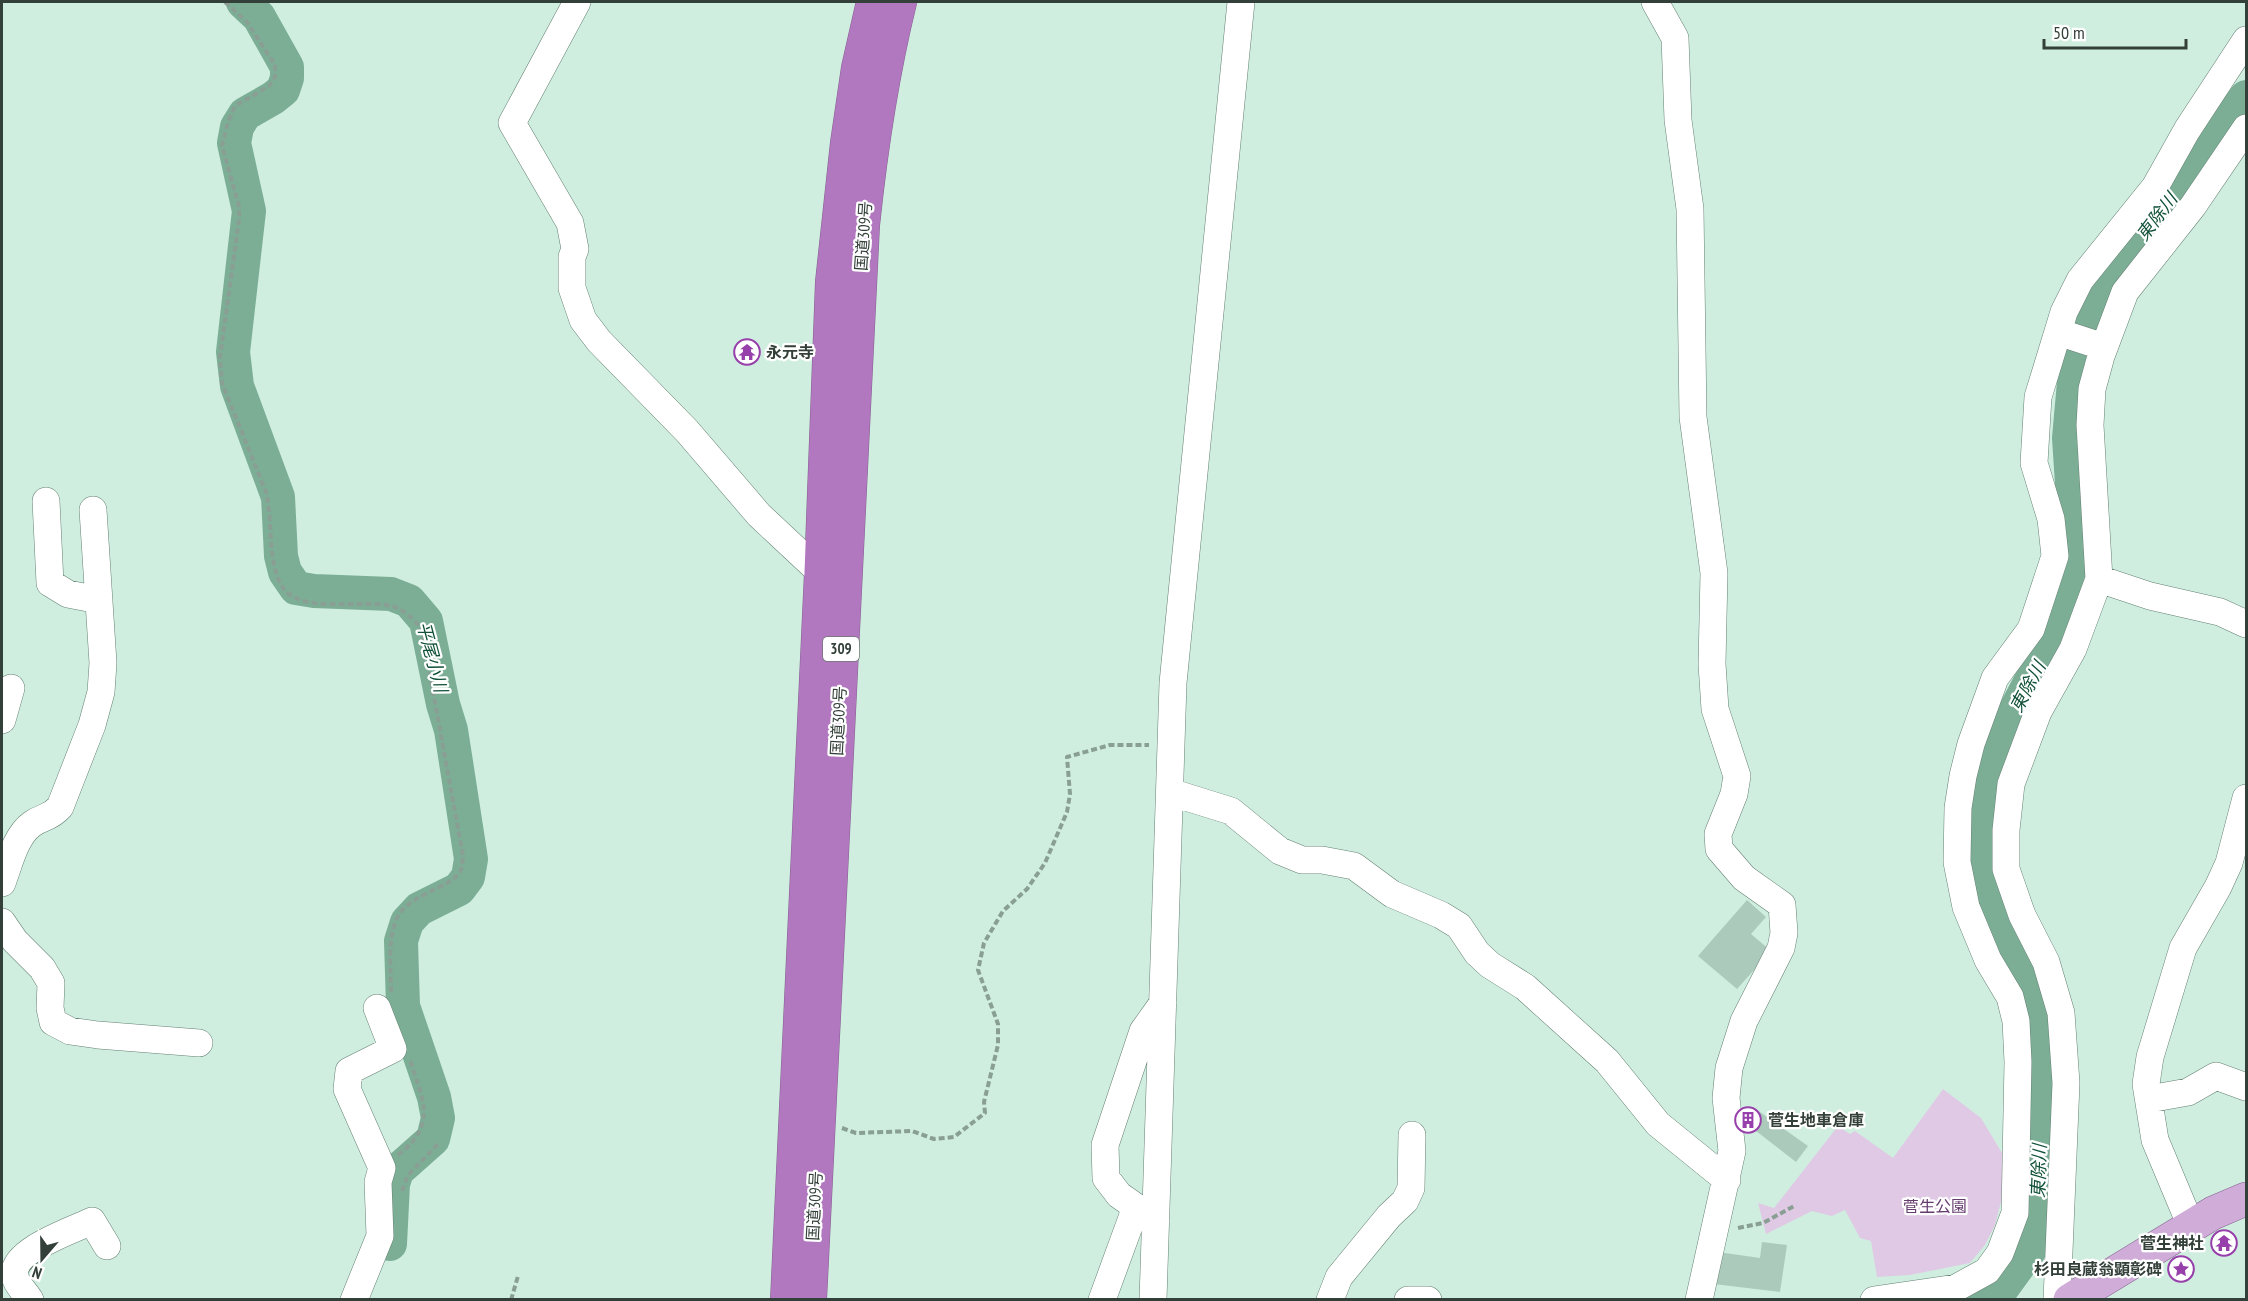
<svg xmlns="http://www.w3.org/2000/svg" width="2248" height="1301" font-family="'PT Sans Narrow','Noto Sans JP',sans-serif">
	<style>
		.green { fill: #e0c9e5 }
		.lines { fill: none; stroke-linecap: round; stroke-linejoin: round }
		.river { stroke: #7cae96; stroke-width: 34 }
		.building { fill: #accabb }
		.minor-casing { stroke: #658173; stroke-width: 28 }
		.major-casing { stroke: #856390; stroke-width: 34 }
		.highway-casing { stroke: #856390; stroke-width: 34 }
		.path { stroke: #899f94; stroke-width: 4; stroke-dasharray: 6 3; stroke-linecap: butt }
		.minor { stroke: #fff; stroke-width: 27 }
		.major { stroke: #d0add9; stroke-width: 33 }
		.highway { stroke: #b177bf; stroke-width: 33 }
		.labels { text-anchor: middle; stroke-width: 4.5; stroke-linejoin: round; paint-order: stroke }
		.shield { fill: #fff; stroke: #707974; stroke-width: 1.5 }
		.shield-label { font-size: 15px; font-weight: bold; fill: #333f39 }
		.street-label { font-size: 16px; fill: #333f39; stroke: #fff }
		.poi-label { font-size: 16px; font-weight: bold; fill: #333f39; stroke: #fff; text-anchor: start }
		.park-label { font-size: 16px; fill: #653c6e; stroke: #fff }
		.water-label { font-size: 18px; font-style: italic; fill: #115139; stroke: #fff }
	</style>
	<rect width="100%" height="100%" fill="#cfeedf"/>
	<!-- green -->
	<path class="green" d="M1943,1089L1981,1118L2002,1153L2003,1194L1995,1225L1985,1245L1970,1263L1910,1275L1877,1277L1871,1241L1860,1238L1845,1210L1832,1216L1812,1211L1766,1234L1758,1203L1774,1208L1838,1126L1850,1134L1855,1131L1893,1158Z"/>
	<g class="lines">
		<!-- river -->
		<path class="river" d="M243,2L259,17L287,67V78L283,90L273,98L245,114L237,127L234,143L249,211L233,352L237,386L278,497L281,556L285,572L296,588L314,591L391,594L409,601L426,621L443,704L451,730L471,859L468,877L459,889L419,909L407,922L401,941L403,1006L434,1097L438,1118L433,1139L397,1171L393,1184L390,1244
			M1983,1300L1998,1294L2029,1251L2038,1210L2041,1094L2038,1014L1996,919L1980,852L1982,799L2005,730L2055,635L2078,574L2069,438L2076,360L2086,324L2105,286L2246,97"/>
	</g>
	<!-- building -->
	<path class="building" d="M1747,900L1766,917L1751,934L1771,951L1737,989L1698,956Z
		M1753,1107L1808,1146L1796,1162L1756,1131L1742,1133L1739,1109Z
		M1762,1242L1787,1245L1780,1292L1714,1284L1718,1252L1760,1258Z"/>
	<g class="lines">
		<!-- minor casing -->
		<g class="minor-casing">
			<path id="minor" d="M577,2L512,123L570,223L575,249L572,257V288L583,320L599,341L687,431L759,515L821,573L836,574
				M1655,2L1675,38L1678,120L1690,209L1693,417L1714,573L1712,664L1715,709L1737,776L1734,794L1718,834L1719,849L1744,878L1782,905L1784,933L1781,948L1744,1021L1729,1068L1726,1098L1732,1151L1699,1300
				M2058,332L2104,347
				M46,501L50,583L68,594L99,600
				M2099,579L2150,596L2220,612L2246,624
				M2,720L11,688
				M1170,792L1231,811L1280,851L1302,860H1322L1354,866L1392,894L1441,915L1459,926L1477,953L1490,965L1525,987L1607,1061L1658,1124L1727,1180
				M2,883C9,865 15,836 32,824C43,816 49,819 60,807L92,725L101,692L103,663L93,510
				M2,922L15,941L42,968L51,983L50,1008L53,1022L70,1031L98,1035L199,1043
				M2149,1099L2188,1092L2216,1076L2246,1087
				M1156,1221L1119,1195L1106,1178L1105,1145L1143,1031L1163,1003
				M2191,1226L2155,1140L2146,1084L2150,1057L2183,948L2218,887L2229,863L2246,798
				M30,1300C26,1293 16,1284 15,1276C10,1251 73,1230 92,1221L107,1246
				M354,1300L380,1236L378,1182L382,1168L347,1089L349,1071L393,1049L377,1008
				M1102,1300L1136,1207
				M1153,1300L1173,683L1241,2
				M1330,1300L1339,1277L1389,1216L1405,1201L1411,1188L1412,1135
				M1408,1300H1428
				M1874,1300L1956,1288L1987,1271L2000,1253L2015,1213L2018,1062L2016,1021L2010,997L1988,960L1966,907L1957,862L1958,808L1963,776L1971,744L1995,678L2031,629L2055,556L2051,519L2034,463L2038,397L2064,312L2080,280L2155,187L2187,130L2246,40
				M2057,1300L2066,1083L2061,1013L2046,962L2022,915L2006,869V830L2011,784L2038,712L2073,649L2099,579L2090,425L2092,389L2101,356L2125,292L2193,206L2246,128"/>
		</g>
		<!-- major casing -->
		<g class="major-casing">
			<path id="major" d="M2070,1300L2213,1213L2246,1199"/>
		</g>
		<!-- highway casing -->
		<g class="highway-casing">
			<path id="highway" d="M787,1300L821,573L832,282L847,143L858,68L873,2
				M810,1300L863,225C871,149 882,75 900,2"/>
		</g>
		<!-- path -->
		<path class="path" d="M225,2L247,22L275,65V77L269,86L235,106L228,122L222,146L239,206V220L220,357L222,383L266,492C273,521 267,555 280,583C297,617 361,598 392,606C401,608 413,618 418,625C421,630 423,637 424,642L463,856C463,860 462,866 461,870C453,888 408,894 397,918C387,940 391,969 391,993
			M842,1128L856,1133L912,1131L934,1139L954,1137L985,1113L984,1102L998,1045V1024L978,970L984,943L1003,911L1027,889L1045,863L1067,812L1070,794L1067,757L1110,745H1149
			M398,1155C438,1124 423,1101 410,1060
			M402,1191L408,1175L439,1143
			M1738,1228L1763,1223L1796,1205
			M511,1300L518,1276"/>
		<!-- minor -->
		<use href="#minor" class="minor"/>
		<!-- major -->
		<use href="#major" class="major"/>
		<!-- highway -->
		<use href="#highway" class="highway"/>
	</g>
	<!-- icons -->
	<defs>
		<g id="temple-ring" transform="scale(1.35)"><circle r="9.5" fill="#fff" stroke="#973faa" stroke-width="1.5"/><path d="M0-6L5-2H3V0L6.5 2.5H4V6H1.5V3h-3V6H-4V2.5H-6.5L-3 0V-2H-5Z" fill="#973faa"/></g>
		<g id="building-ring" transform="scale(1.35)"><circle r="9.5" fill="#fff" stroke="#973faa" stroke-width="1.5"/><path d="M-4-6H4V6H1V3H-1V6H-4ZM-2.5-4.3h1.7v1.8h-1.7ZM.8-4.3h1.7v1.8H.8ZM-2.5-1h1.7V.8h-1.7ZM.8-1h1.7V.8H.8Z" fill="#973faa"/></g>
		<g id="sight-ring" transform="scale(1.35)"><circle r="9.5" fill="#fff" stroke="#973faa" stroke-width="1.5"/><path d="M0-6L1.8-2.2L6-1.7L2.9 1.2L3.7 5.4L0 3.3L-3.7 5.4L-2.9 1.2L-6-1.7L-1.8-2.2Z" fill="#973faa"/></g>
	</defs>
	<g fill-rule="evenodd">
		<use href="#temple-ring" x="747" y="352"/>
		<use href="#building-ring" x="1748" y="1120"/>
		<use href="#temple-ring" x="2224" y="1243"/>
		<use href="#sight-ring" x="2181" y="1269"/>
	</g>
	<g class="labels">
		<!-- shield labels -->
		<rect class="shield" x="823" y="637" width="36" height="24" rx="4.5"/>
		<g class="shield-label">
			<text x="841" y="654">309</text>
		</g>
		<!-- street labels -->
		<g class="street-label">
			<text transform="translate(863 236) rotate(-86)" y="6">国道309号</text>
			<text transform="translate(838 721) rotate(-87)" y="6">国道309号</text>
			<text transform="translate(814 1206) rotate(-87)" y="6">国道309号</text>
		</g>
		<!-- poi labels -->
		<g class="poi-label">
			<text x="766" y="358">永元寺</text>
			<text x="1768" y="1126">菅生地車倉庫</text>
			<text x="2204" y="1249" text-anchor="end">菅生神社</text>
			<text x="2162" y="1275" text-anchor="end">杉田良蔵翁顕彰碑</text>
		</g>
		<!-- park labels -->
		<g class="park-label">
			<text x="1935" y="1212">菅生公園</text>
		</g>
		<!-- water labels -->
		<g class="water-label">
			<text transform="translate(2157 217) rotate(-53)" y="6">東除川</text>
			<text transform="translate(432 657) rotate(75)" y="6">平尾小川</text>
			<text transform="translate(2028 687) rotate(-62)" y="6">東除川</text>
			<text transform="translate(2039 1171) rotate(-88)" y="6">東除川</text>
		</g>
	</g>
	<!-- border -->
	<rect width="2248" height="1301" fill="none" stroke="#333f39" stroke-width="6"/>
	<!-- north arrow -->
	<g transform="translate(42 1259) rotate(200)" stroke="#ffffff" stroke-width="4.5" paint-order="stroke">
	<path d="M0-4.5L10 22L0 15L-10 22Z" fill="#333f39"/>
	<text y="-9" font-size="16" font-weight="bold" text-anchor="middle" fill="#333f39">N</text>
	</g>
	<!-- scale -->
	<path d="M2044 39v9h142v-9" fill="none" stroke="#333f39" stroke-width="3"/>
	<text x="2053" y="39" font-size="18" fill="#333f39" stroke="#ffffff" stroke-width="4.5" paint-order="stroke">50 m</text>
</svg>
